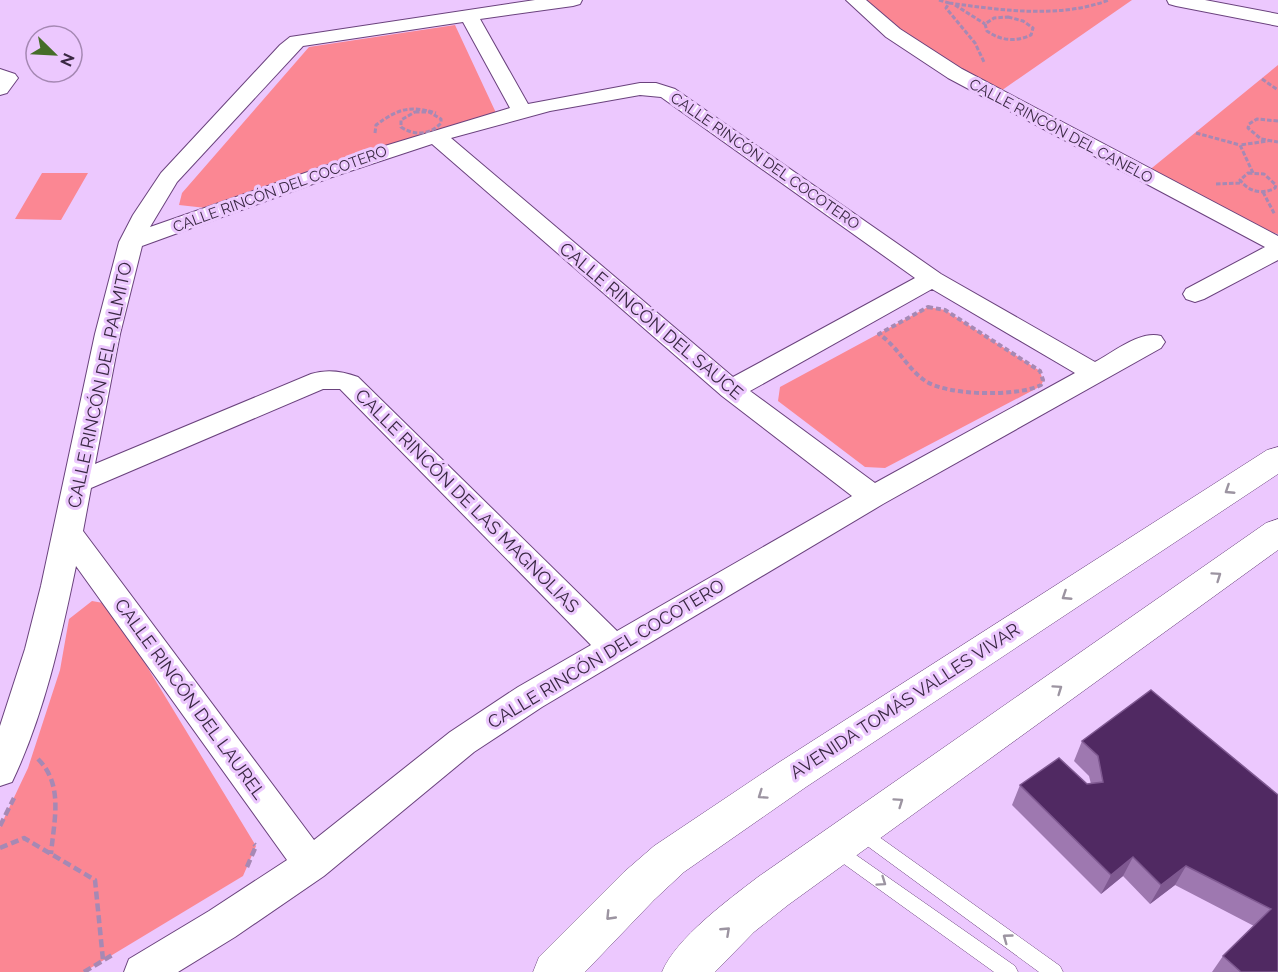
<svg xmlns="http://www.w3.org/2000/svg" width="1278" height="972" font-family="Raleway,sans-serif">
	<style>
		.green { fill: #fb8793 }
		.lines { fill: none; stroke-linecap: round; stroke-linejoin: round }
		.service-casing { stroke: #6a427d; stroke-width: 1 }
		.minor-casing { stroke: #6a427d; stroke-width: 2 }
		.secondary-casing { stroke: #6a427d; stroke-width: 1 }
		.path-far2 { stroke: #a689b4; stroke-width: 3; stroke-dasharray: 4.5 2; stroke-linecap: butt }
		.path-far1 { stroke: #a689b4; stroke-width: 4; stroke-dasharray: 5 3; stroke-linecap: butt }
		.path { stroke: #a689b4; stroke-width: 4.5; stroke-dasharray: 8 4; stroke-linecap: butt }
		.service { fill: #fff; fill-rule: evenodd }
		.minor { fill: #fff; fill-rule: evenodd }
		.secondary { fill: #fff; fill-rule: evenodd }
		.wall { fill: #9e78b0 }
		.shaded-wall { fill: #7f5991 }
		.building { fill: #502962; stroke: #7f5991; stroke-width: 1.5 }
		.oneway { stroke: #9c94a1 }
		.labels { text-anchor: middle; stroke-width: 6; stroke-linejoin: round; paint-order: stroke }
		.far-street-label { font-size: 15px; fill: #3a2843; stroke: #ecc8fe }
		.street-label { font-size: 18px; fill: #3a2843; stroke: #ecc8fe }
	</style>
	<rect width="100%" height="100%" fill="#ecc8fe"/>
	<!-- green -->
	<path class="green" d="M865,0H1132L998,93L937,64Z
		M455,25L497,115L206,208L179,205L182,193L309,47Z
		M1278,65V234L1259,229L1147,172Z
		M42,173H88L61,220L15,219Z
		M928,307L945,310L1040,371L1043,381L1041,386L885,468L865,467L778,401L780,387Z
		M92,601L109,604L256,846L243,876L84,972H0V827L28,768L60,670L69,619Z"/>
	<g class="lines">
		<!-- service casing -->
		<g class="service-casing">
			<path id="service" d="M861,824L1060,966L1063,972H1039L855,837L853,832L855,827Z
				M836,841L1015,966L1018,972H994L830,854L827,849L830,844Z"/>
		</g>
		<!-- minor casing -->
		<g class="minor-casing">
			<path id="minor" d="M535,0H582L580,4L573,6L480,19L528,104L640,83H656L675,89L941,274L1095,362C1114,352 1140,330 1161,336L1165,342L1161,348L883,504L542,707L474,752L324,876L235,937L178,972H124L129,959L209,911L287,860L76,566C61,638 44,715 12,782L0,786V726L25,649L41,586L95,334L119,242L133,215L161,173L280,45L290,37ZM463,22L510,108L365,152L150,227L177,182L303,46ZM640,95L661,97L915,278L733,377L451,138L550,111ZM432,144L722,396L852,496L617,631L358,377C342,371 327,369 311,374L95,464L120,334L142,246L332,177ZM932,289L1075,373L875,483L750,391ZM323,389H340L591,645L518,687L450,732L314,840L83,531L91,488Z
				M846,0H866L900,29L962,69L1278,236V260L1204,299L1195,302L1186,299L1183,294L1186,289L1265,247L948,78L886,37Z
				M1167,0H1205L1278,14V26L1176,6L1169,4Z
				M0,69L15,74L18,78L7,93L0,95Z"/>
		</g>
		<!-- secondary casing -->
		<g class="secondary-casing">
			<path id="secondary" d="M1278,447V474L806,787L684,872L654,900L585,972H533L539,957L624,872L654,846L778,763L1267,450Z
				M1278,519V550L788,905L754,932L715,972H662C676,938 728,900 758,877L1266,523Z"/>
		</g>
		<!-- path-far2 -->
		<path class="path-far2" d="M939,0L949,3L946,8L975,43L984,62
			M949,3C1000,10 1059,19 1109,0
			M955,5L985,24
			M1008,17L1023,21L1033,28L1031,35C1016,42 1001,41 987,31L985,24L994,18Z
			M1262,79L1278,90
			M415,112H429L441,119V123C430,135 414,136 401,127V120Z
			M1278,121L1257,119L1249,124L1248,128L1261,139L1278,142
			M375,133L376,125C398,109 409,105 436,113
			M1196,133L1240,145
			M1248,173L1264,174L1276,185L1275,188C1262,195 1249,192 1240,180Z
			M1253,173L1240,145L1268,141
			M1216,184L1241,183
			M1263,192L1275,215"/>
		<!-- path-far1 -->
		<path class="path-far1" d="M928,307L945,310L1040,371L1043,380L1041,385C1018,397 945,396 924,380C906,367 899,348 879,334Z"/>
		<!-- path -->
		<path class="path" d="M38,759C64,785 54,820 51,854
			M0,826L14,798
			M0,848L24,838L95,880L103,960
			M247,867L256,846L254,844
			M84,972L114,954"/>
		<!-- service -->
		<use href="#service" class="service"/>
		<!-- minor -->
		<use href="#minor" class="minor"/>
		<!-- secondary -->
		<use href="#secondary" class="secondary"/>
	</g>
	<!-- wall -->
	<path class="wall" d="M1082,741L1278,795V972H1212L1223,956L1254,926L1175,885L1150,904L1123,876L1101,894L1012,805L1020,785L1091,784L1089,776L1074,761Z"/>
	<!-- shaded-wall -->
	<path class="shaded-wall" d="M1133,857L1123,876L1101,894L1111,875Z
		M1186,866L1175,885L1150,904L1161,885Z"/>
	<!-- building -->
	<path class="building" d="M1151,690L1278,795V972H1241L1223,956L1271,909L1186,866L1161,885L1133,857L1111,875L1020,785L1059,758L1087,784L1103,782L1098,756L1082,741Z"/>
	<!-- one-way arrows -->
	<defs><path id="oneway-chevron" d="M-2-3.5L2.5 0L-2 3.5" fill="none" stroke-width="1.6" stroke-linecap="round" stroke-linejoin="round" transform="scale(1.5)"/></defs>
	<g class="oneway">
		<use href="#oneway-chevron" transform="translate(1229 490) rotate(147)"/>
		<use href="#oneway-chevron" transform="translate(1217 576) rotate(-35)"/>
		<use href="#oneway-chevron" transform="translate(1066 596) rotate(147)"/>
		<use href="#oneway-chevron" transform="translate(1058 689) rotate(-35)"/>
		<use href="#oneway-chevron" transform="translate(762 795) rotate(145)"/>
		<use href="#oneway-chevron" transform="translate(899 802) rotate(-35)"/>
		<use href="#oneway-chevron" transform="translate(882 882) rotate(35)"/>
		<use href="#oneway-chevron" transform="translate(610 916) rotate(134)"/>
		<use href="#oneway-chevron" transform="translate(726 931) rotate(-43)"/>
		<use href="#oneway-chevron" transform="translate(1007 938) rotate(-144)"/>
	</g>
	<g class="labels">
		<!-- far-street labels -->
		<g class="far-street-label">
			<text transform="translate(1061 131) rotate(28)" y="5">CALLE RINCÓN DEL CANELO</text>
			<text transform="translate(765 161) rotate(35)" y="5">CALLE RINCÓN DEL COCOTERO</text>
			<text transform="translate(280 189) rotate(-20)" y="5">CALLE RINCÓN DEL COCOTERO</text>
		</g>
		<!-- street labels -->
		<g class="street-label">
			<text transform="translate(651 321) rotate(40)" y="6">CALLE RINCÓN DEL SAUCE</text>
			<text transform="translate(100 385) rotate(-78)" y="6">CALLE RINCÓN DEL PALMITO</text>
			<text transform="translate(467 501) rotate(45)" y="6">CALLE RINCÓN DE LAS MAGNOLIAS</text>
			<text transform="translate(606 654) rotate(-31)" y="6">CALLE RINCÓN DEL COCOTERO</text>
			<text transform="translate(190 699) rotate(54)" y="6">CALLE RINCÓN DEL LAUREL</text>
			<text transform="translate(905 701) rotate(-33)" y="6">AVENIDA TOMÁS VALLES VIVAR</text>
		</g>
	</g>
	<!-- north arrow -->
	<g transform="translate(54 54) rotate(114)"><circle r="28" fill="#ecc8fe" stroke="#a588b3" stroke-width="1.5"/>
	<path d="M0-4.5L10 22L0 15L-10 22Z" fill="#456d29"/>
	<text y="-9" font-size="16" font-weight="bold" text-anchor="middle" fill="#3a2843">N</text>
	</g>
</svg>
